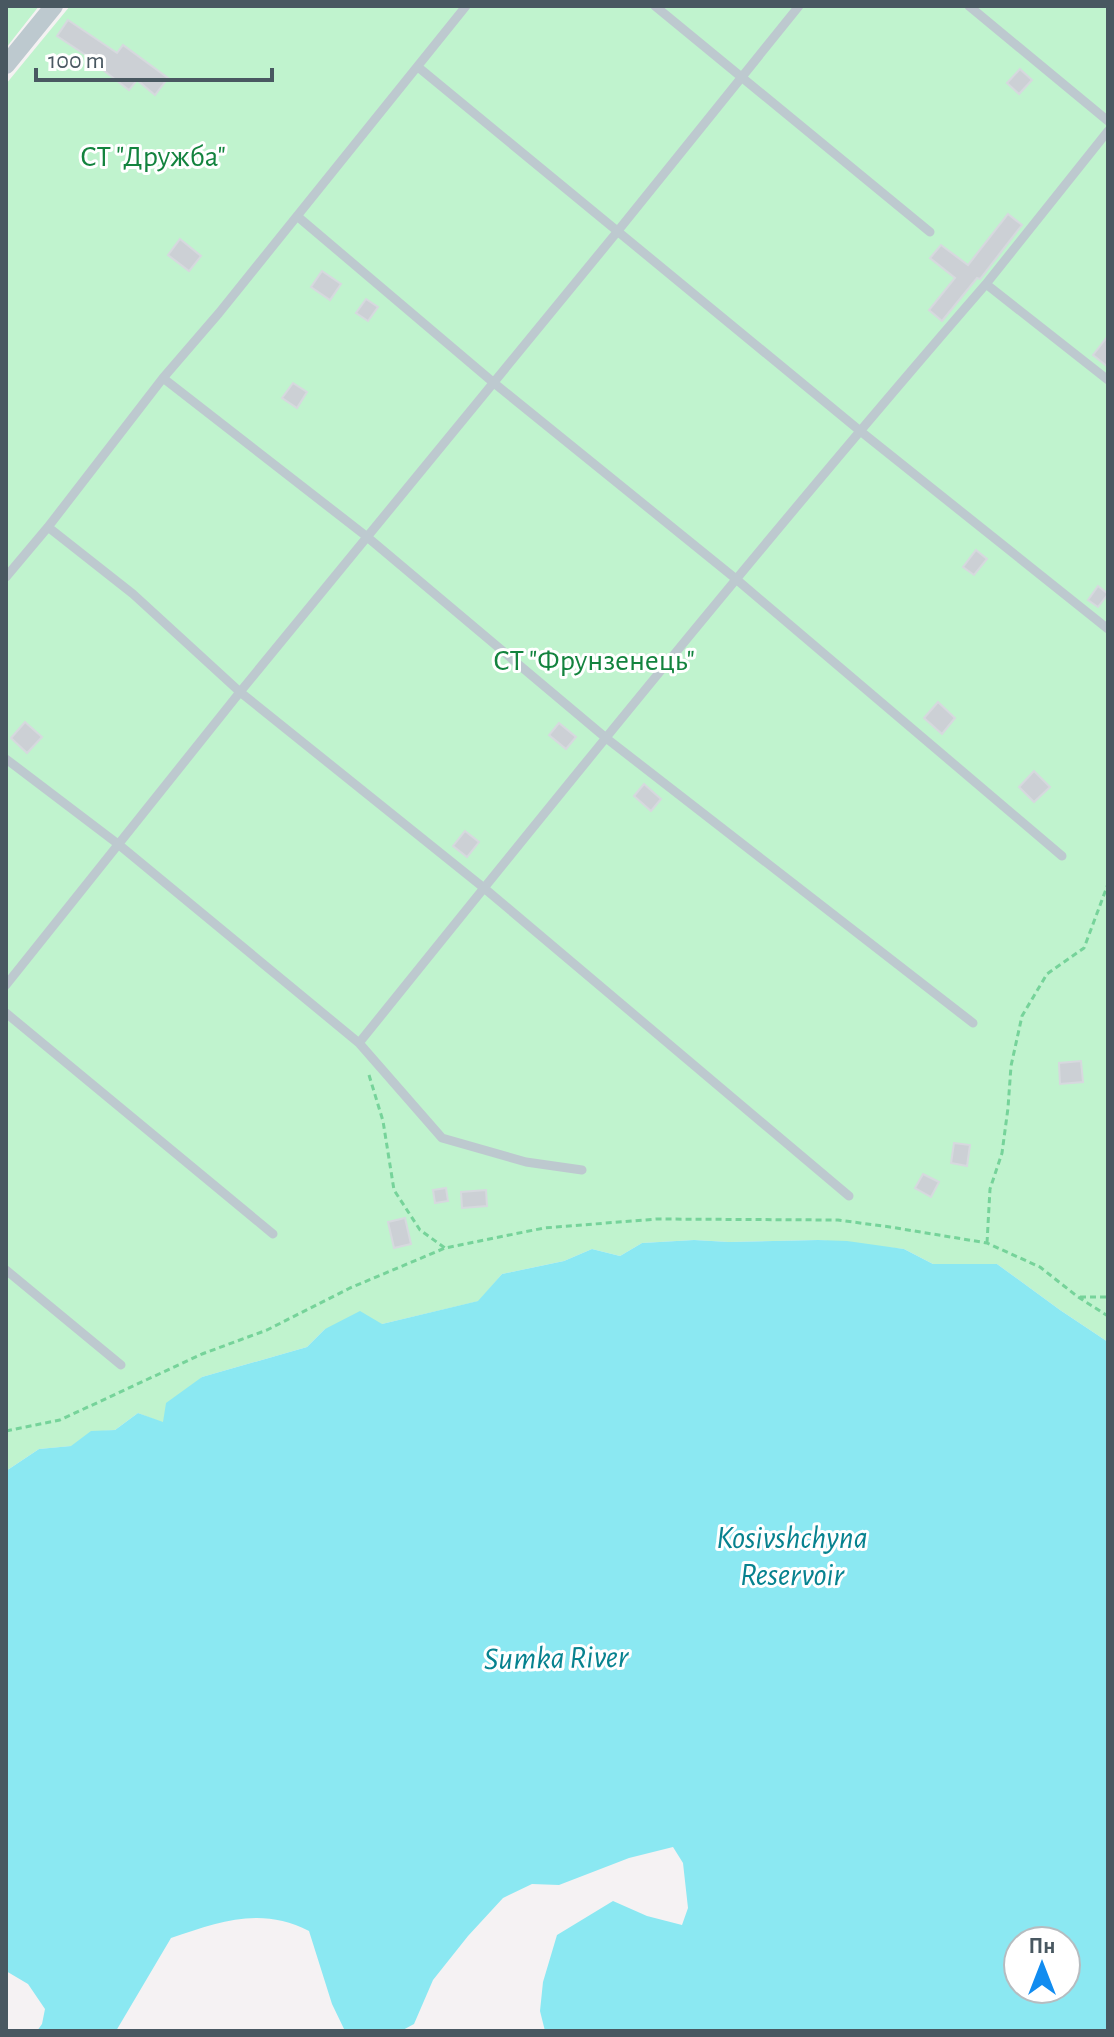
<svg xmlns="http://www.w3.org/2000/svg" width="1114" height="2037" font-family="'Alegreya Sans',sans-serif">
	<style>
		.green { fill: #c0f3ce }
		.water { fill: #8be8f2; fill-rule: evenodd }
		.building { fill: #ccd0d5; stroke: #d6d9de; stroke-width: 2 }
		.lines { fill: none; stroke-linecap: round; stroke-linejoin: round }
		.path { stroke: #76d39a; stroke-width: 3; stroke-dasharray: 6 4; stroke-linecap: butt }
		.lane { stroke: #bdc9cf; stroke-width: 9 }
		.street { stroke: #bdc9cf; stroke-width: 18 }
		.labels { text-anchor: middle; stroke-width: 6; stroke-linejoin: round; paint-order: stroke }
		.park-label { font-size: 30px; fill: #13833e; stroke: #fff }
		.water-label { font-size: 32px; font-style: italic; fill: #07828f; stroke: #fff }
	</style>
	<rect width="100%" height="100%" fill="#f5f2f3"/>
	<!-- green -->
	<path class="green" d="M6,6H39L6,48Z
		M70,6H1108V1342L1060,1310L997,1264H933L904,1249L818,1240L729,1242L694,1240L642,1243L620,1256L592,1249L564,1261L502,1274L479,1301L382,1324L325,1329L307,1347L202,1377L163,1423L138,1413L115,1430L91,1432L72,1446L39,1449L6,1471V84Z"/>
	<!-- water -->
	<path class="water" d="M694,1240L729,1242L818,1240L847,1241L904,1249L933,1264H997L1060,1310L1108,1342V2031H545L540,2011L543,1982L557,1935L613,1901L647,1916L682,1925L688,1908L683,1863L673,1847L629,1858L559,1885L532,1884L503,1898L468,1936L433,1980L414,2024L401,2031H345L332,2004L309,1931C261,1906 219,1922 171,1938L116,2031H37L42,2024L45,2009L28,1984L6,1971V1471L39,1449L71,1446L91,1431L115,1430L138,1413L163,1422L166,1403L202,1377L307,1347L325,1329L360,1311L382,1324L478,1301L502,1274L564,1261L592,1249L620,1256L642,1243ZM1018,1941H1066V1989H1018Z"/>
	<!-- building -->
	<path class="building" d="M68,20L117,53L123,45L168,78L155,95L137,80L129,90L103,70L105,68L57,36Z
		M1020,69L1032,80L1019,94L1007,83Z
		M1008,214L1022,225L980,279L977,278L942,321L929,310L955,278L930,258L941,245L968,265Z
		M180,239L201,256L189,271L168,255Z
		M322,271L341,284L330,300L311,287Z
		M366,299L378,307L368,321L356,313Z
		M1108,336V367L1093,355Z
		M293,383L307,392L297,408L282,398Z
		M976,550L987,559L974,575L963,567Z
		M1098,586L1108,594L1098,607L1088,600Z
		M938,702L955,718L942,734L924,718Z
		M25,722L42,737L27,753L11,738Z
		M559,723L576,737L566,749L549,735Z
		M1034,771L1050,787L1034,802L1019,787Z
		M644,784L661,799L651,811L634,796Z
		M465,831L479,842L467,857L453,846Z
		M1081,1061L1083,1082L1060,1084L1059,1063Z
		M954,1143L970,1145L967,1166L951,1163Z
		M923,1174L939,1182L931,1197L915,1188Z
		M446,1188L448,1201L435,1203L433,1190Z
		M486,1190L487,1206L462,1208L461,1192Z
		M405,1218L411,1244L394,1248L388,1222Z"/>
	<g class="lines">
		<!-- path -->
		<path class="path" d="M369,1075L383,1121L394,1190L420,1230L445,1248
			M987,1243L990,1189L1002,1153L1008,1108L1011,1066L1022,1016L1047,974L1084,948L1108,884
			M1080,1297H1108
			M6,1431L60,1420L202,1354L267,1330L350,1288L445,1248L544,1228L657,1219L838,1220L890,1227L987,1243L1040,1267L1078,1297L1108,1316"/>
		<!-- lane -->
		<path class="lane" d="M655,6L930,232
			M799,6L617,232L240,692L484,888L849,1196
			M969,6L1108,121
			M418,67L859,430L1108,629
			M297,216L494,383L736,579L1062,856
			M986,284L1108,131
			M163,378L366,536L606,738L973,1023
			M6,577L48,527L163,378L219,313L466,6
			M6,759L118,844L359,1043L442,1138L526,1162L582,1170
			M6,985L240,692L133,594L48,527
			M6,1013L273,1234
			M359,1043C565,787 771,532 986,284L1108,380
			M6,1270L121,1365"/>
		<!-- street -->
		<path class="street" d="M6,65L54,6"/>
	</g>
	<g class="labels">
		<!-- park labels -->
		<g class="park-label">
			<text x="153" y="166">СТ "Дружба"</text>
			<text x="594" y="670">СТ "Фрунзенець"</text>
		</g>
		<!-- water labels -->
		<g class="water-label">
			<text x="792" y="1548">Kosivshchyna<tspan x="792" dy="37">Reservoir</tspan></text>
			<text transform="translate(556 1657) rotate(-1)" y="11">Sumka River</text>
		</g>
	</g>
	<!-- border -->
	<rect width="1114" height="2037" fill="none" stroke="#495861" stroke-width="16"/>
	<!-- north arrow -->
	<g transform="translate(1042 1965)"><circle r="38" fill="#ffffff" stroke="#b6bcc0" stroke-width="2"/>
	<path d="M0-6L14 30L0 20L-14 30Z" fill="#118cf0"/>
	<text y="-12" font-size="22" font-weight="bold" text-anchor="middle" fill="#495861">Пн</text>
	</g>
	<!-- scale -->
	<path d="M36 68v12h236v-12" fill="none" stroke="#495861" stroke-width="4"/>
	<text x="48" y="68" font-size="24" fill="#495861" stroke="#ffffff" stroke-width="6" paint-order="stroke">100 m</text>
</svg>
